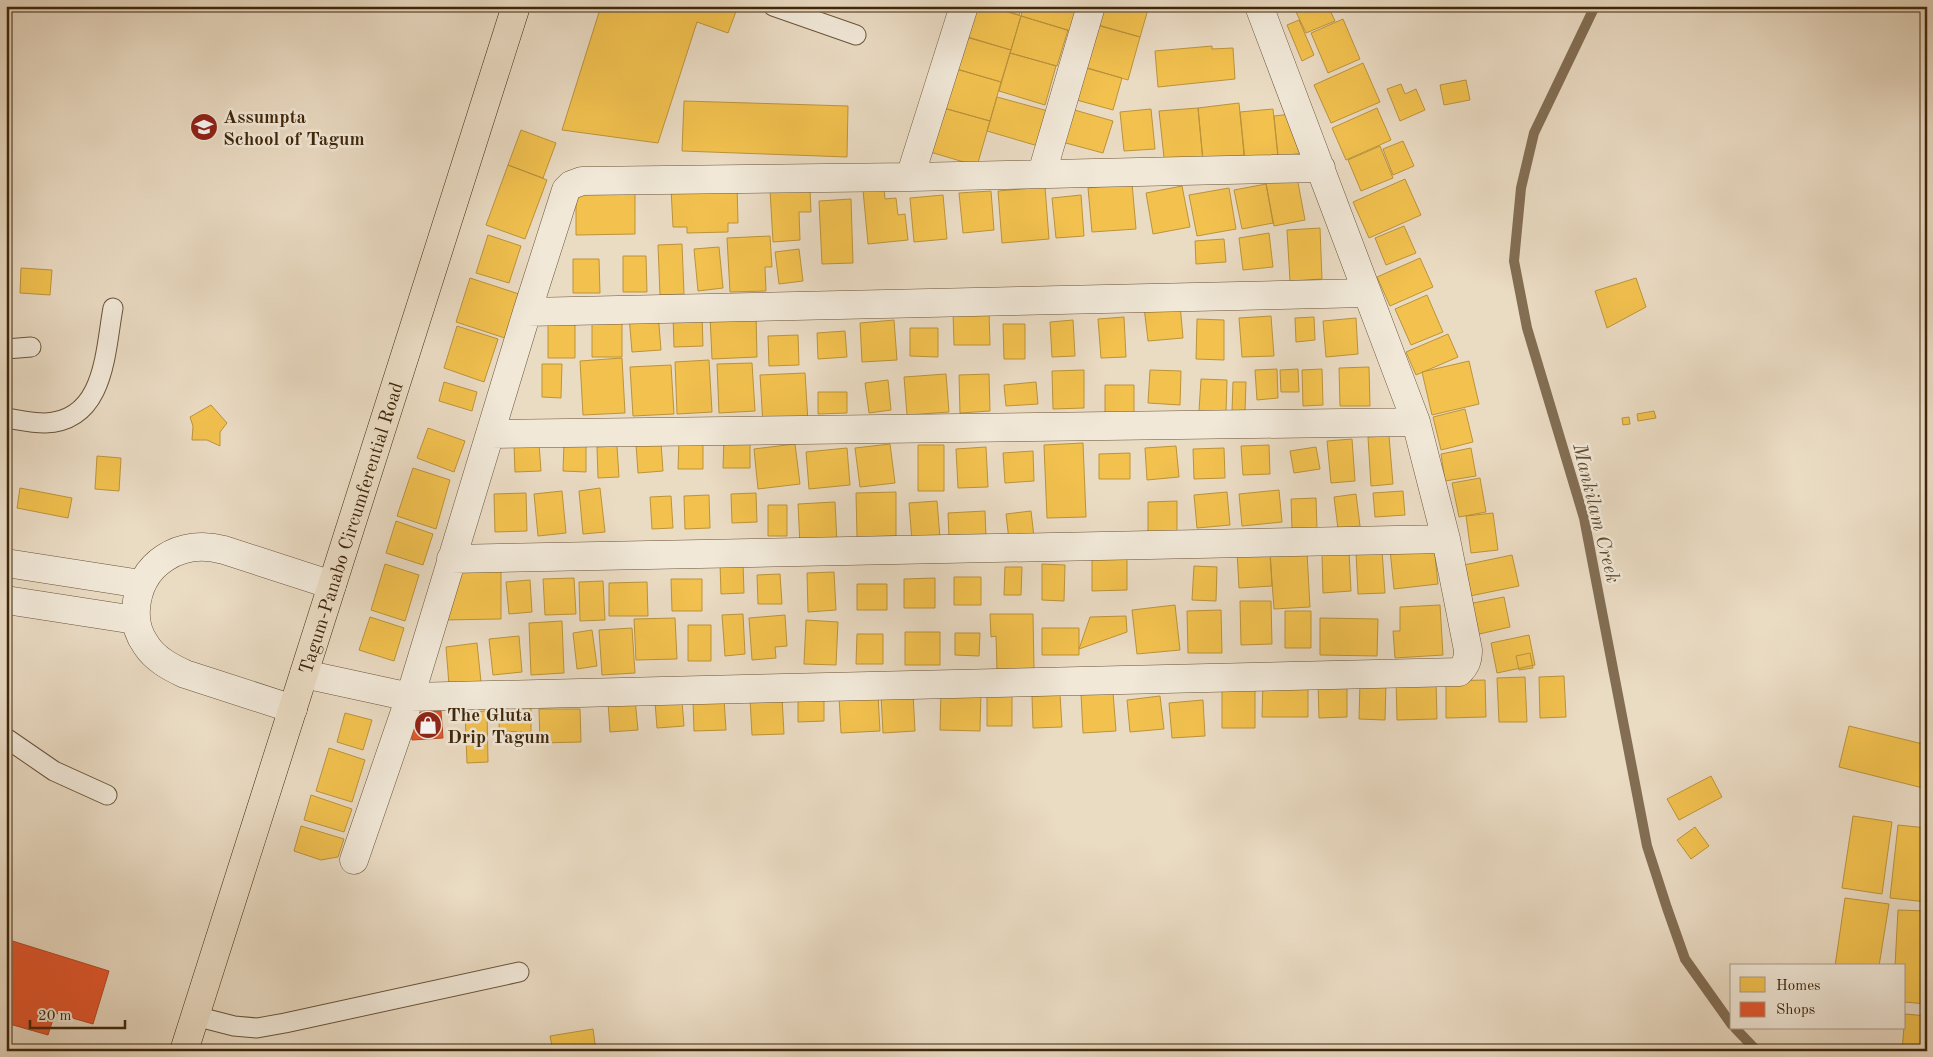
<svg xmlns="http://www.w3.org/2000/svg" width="1933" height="1057" font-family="'Old Standard TT',serif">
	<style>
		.homes { fill: #f2c14e; stroke: #bc933a }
		.shops { fill: #e4572e; stroke: #b24923 }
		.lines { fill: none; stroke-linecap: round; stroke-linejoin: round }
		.stream { stroke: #836e53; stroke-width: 10 }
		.service-casing { stroke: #6a5438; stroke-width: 21 }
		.minor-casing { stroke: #6a5438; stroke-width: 29 }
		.trunk-casing { stroke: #3f270a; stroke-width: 29 }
		.service { stroke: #f1e8d8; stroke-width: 19 }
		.minor { stroke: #f1e8d8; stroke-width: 28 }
		.trunk { stroke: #eadbc3; stroke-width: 28 }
		.labels { text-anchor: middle; stroke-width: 5; stroke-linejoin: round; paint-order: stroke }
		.poi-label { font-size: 19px; font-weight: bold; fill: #3f270a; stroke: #f1e8d8; text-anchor: start }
		.street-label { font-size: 19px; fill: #3f270a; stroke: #f1e8d8 }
		.water-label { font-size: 20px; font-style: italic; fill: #614b2f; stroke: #f1e8d8 }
	</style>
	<rect width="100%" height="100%" fill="#eadbc3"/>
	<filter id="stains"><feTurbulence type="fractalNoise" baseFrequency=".004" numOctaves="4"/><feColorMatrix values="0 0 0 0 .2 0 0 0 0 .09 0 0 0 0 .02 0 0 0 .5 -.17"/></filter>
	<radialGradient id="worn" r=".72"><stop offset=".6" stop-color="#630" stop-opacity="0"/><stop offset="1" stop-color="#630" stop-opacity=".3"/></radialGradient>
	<!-- homes -->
	<path class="homes" d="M601,6H738L728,33L697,22L658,143L562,130Z
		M967,6H987L1021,16L1011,50L959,35Z
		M991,6H1022L1019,15Z
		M1023,6H1077L1070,31L1021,16Z
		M1100,6H1149L1140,37L1095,24Z
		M1293,6H1306L1295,11Z
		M1310,6H1328L1335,21L1306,33L1296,12Z
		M1021,16L1068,30L1057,66L1010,53Z
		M1343,19L1360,59L1328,73L1311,33Z
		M1299,20L1314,55L1302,61L1287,25Z
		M1089,23L1140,37L1128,80L1078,65Z
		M958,34L1011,50L1001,82L949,67Z
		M1212,46V49L1233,48L1235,79L1158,87L1155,51Z
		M1010,53L1056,66L1045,105L999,91Z
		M1363,63L1380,102L1331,123L1314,85Z
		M950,67L1001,82L990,121L940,107Z
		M1082,67L1122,78L1113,110L1073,99Z
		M1466,80L1470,100L1444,105L1440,85Z
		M1401,84L1405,94L1416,89L1425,110L1400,121L1387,89Z
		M997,97L1048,111L1038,146L987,131Z
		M684,101L848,106L847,157L682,151Z
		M1239,103L1244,155L1203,160L1198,108Z
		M940,107L990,121L977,166L927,151Z
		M1198,108L1203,162L1165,167L1159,111Z
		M1377,108L1391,140L1346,160L1332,128Z
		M1071,109L1113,121L1103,153L1062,142Z
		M1151,109L1155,149L1124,151L1120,112Z
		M1273,109L1278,157L1245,160L1240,112Z
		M1300,113L1304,153L1278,156L1274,116Z
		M521,130L556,143L543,178L508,165Z
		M1403,141L1414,166L1393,175L1383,149Z
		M1380,146L1393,178L1361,191L1348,160Z
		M508,165L547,180L525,239L486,225Z
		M1296,172L1305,220L1274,226L1265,178Z
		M1405,179L1421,215L1369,238L1353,202Z
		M1132,183L1136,229L1092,232L1088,188Z
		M1266,184L1273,223L1242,229L1234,190Z
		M737,185L738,223H728V232L687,233V227H673L671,188Z
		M1182,186L1190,227L1153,234L1146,193Z
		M1045,187L1049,239L1002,243L998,191Z
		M635,188V234L576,235V189Z
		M884,188L885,199L896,198L898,215L905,214L908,240L868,244L863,190Z
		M1229,188L1236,229L1197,236L1189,195Z
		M770,190H810L811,212H799L800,240L773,242Z
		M991,191L994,230L963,233L959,193Z
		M943,195L947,239L914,242L910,198Z
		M1081,195L1084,236L1056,238L1052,198Z
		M851,199L853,263L822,264L819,201Z
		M1404,226L1416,253L1386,265L1375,238Z
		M1320,228L1322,279L1290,281L1287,230Z
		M1269,233L1273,267L1243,270L1239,238Z
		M488,235L521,246L509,283L476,273Z
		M770,236L772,267H765L766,291L730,292L727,238Z
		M1224,239L1226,262L1196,264L1195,241Z
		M682,244L684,294L660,295L658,245Z
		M719,247L723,288L698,291L694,249Z
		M799,249L803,281L779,284L775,252Z
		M623,256H646L647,292H623Z
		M1420,258L1433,287L1390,306L1377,277Z
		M573,259H599L600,293H573Z
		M21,268L52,270L50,295L20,293Z
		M6,277H8L9,317H6Z
		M470,278L522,295L508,339L456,322Z
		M1636,278L1646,307L1607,328L1595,291Z
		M1427,295L1443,332L1411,345L1395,309Z
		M1180,304L1183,338L1148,341L1144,307Z
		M989,312L990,345H954L953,313Z
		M658,313L661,350L632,352L629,316Z
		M702,315L703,346L674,347L673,316Z
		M756,315L757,357L712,359L710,316Z
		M1271,316L1274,356L1242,357L1239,318Z
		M1124,317L1126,357L1101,358L1098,319Z
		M1314,317L1315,340L1296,342L1295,318Z
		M1356,318L1358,354L1326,357L1323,321Z
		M592,319H622V357H592Z
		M1197,319L1224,320V360L1196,359Z
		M894,320L897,360L862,362L860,323Z
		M1073,320L1075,356L1052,357L1050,322Z
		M548,324H575V358H548Z
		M1003,324H1025V359H1004Z
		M457,326L498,339L484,382L444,368Z
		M910,328H938V357L910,356Z
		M845,331L847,357L818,359L817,333Z
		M1448,334L1458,357L1416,375L1406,352Z
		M798,335L799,365L769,366L768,336Z
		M622,358L625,413L583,415L580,361Z
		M709,360L712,412L677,414L675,362Z
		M1469,361L1479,404L1432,415L1422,372Z
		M752,363L755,411L719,413L717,364Z
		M542,364H562L561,398L542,397Z
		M671,365L674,414L633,416L630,367Z
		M1369,367L1370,406H1340L1339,368Z
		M1277,369L1278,398L1257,400L1255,370Z
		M1298,369L1299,392H1281L1280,370Z
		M1322,369L1323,405L1303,406L1302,370Z
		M1084,370V408L1053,409L1052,371Z
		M1150,370L1181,371L1180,405L1148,403Z
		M805,373L808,422L763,425L760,375Z
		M946,374L949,412L907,415L904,377Z
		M989,374L990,411L960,413L959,375Z
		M1201,379L1227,380L1226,412L1199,411Z
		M888,380L891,410L869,413L865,383Z
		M444,382L477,392L472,411L439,401Z
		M1036,382L1038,404L1006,406L1004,385Z
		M1233,382H1246L1245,412H1232Z
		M1105,385H1134V414H1105Z
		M818,392H847V413L818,414Z
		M211,405L227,423L220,432V446L207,440H192L193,426L190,417Z
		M1465,409L1473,442L1441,450L1433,417Z
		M1654,411L1656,418L1638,421L1637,414Z
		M1629,417L1630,424L1623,425L1622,418Z
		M428,428L465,441L454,472L417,458Z
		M1389,436L1393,484L1371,486L1368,437Z
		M724,439H750V468H723Z
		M1352,439L1355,481L1331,483L1327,441Z
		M679,440H703V469H678Z
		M564,443L586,444V472L563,471Z
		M661,443L663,471L638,473L636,444Z
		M1083,443L1086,517L1047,518L1044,445Z
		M539,444L541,471L515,472L514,445Z
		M795,444L800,484L758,489L754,449Z
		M890,444L895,483L860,487L855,448Z
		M918,445H944V491H918Z
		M1269,445L1270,474L1243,475L1241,446Z
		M617,446L619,477L598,478L597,447Z
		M1176,446L1179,477L1147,480L1145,448Z
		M986,447L988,487L958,488L956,449Z
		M1316,447L1320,469L1294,473L1290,451Z
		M847,448L850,485L809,489L806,452Z
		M1224,448L1225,478L1194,479L1193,449Z
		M1471,448L1476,476L1445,481L1441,454Z
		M1033,451L1034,481L1005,483L1003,453Z
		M1130,453V479H1099V454Z
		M97,456L121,458L119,491L95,489Z
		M413,468L450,480L436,529L397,516Z
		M1480,478L1486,512L1459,517L1452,483Z
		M20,488L72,498L68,518L17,508Z
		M600,488L605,532L583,534L579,491Z
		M1279,490L1282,522L1242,526L1239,494Z
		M562,491L566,533L538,536L534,494Z
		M1403,491L1405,515L1375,517L1373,493Z
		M896,492V536L857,537L856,493Z
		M1227,492L1230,525L1197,528L1194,495Z
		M526,493L527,531L495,532L494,494Z
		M756,493L757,522L732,523L731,494Z
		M1356,494L1360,526L1338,529L1334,497Z
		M709,495L710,528L685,529L684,496Z
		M671,496L673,528L652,529L650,497Z
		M1316,498L1317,529H1292L1291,499Z
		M937,501L940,538L912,541L909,503Z
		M1177,501V532H1148V502Z
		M835,502L837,543L800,545L798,504Z
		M768,505H787V536H768Z
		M985,511L986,537L949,538L948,513Z
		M1031,511L1034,537L1009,540L1006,514Z
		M1493,513L1498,550L1471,553L1466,516Z
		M396,521L433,534L423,565L386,553Z
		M1434,546L1438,584L1394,589L1390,550Z
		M1270,549L1272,586L1239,588L1237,551Z
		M1382,550L1385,593L1358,594L1356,552Z
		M1307,552L1310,607L1274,609L1270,555Z
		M1349,552L1351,591L1323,593L1322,554Z
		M1127,553V590L1092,591V554Z
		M1512,555L1519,586L1470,596L1464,565Z
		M743,563L744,593L721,594L720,564Z
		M385,564L419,575L405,621L371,610Z
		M1042,564L1065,565L1064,601L1042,600Z
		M1194,566L1217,567L1216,601L1192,600Z
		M1005,567H1022L1021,595H1004Z
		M461,568L501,569V619L443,620Z
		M834,572L836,610L808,612L807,573Z
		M780,574L782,604H758L757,575Z
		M954,577H981V605H954Z
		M574,578L576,614L545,615L543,579Z
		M935,578V608H904V579Z
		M671,579H702V611H672Z
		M530,580L532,612L509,614L506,582Z
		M603,581L605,620L580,621L579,582Z
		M647,582L648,616H609V583Z
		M857,584H887V610H857Z
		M1504,597L1510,627L1475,635L1468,604Z
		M1240,601H1271L1272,644L1241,645Z
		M1175,605L1180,650L1137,654L1132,610Z
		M1440,605L1443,655L1395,658L1393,631H1400V607Z
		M1221,610L1222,653H1188L1187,611Z
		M1285,611H1311V648H1285Z
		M743,614L745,654L725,656L722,615Z
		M990,614H1033L1034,670L997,671L996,636L991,637Z
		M785,615L787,646L775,647L776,658L752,660L749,618Z
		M1126,616L1127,632L1079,649L1090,617Z
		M370,617L404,628L394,661L359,650Z
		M675,618L677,659L636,660L634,619Z
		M1320,618L1378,619L1377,656L1320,655Z
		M806,620L838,622L836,665L804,664Z
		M562,621L564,673L531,675L529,623Z
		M688,625H711V661H688Z
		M632,628L635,673L602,675L599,630Z
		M1042,628H1079V655H1042Z
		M592,630L597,666L577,669L573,633Z
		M905,632H940V665H905Z
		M955,633H980L979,656L955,655Z
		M857,634H883V664H856Z
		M1529,635L1535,665L1497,673L1491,643Z
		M519,636L522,672L493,675L489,639Z
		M477,643L481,682L449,685L446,647Z
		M1530,653L1533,668L1519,670L1516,656Z
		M1564,676L1566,717L1540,718L1539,677Z
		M1525,677L1527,722H1499L1497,678Z
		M1485,680L1486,717L1446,718V681Z
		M1263,681H1308V717H1262Z
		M1347,681V717L1319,718L1318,682Z
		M1396,681H1436L1437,719L1397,720Z
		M1360,682L1386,683L1385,720L1359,719Z
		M1255,687V728H1222V688Z
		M941,690L981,691L980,731L940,730Z
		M1113,692L1116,731L1083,733L1081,694Z
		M913,693L915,731L883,733L881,695Z
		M878,695L880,731L841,733L839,697Z
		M1060,695L1062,727L1033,728L1032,696Z
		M987,696H1012V726H987Z
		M1160,696L1164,729L1130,732L1127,700Z
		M782,697L784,734L752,735L750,699Z
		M824,697V721L798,722V698Z
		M635,699L638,730L610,732L608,702Z
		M724,699L726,730L694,731L693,701Z
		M1203,700L1205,736L1172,738L1169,703Z
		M682,701L684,726L657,728L655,702Z
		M500,703L531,704V732L499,731Z
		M539,709H580L581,742L540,743Z
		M487,711L488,762L467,763L465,712Z
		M345,713L372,720L363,750L337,742Z
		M1849,726L1927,745V789L1839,767Z
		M329,748L365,760L352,802L316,791Z
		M1711,776L1722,797L1679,820L1667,799Z
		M311,795L352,809L344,832L304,820Z
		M1853,816L1892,822L1882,894L1842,888Z
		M1898,825L1927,828V902L1890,898Z
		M301,826L344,839L338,857L321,860L294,851Z
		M1695,827L1709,846L1691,859L1677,840Z
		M1845,898L1889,904L1879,966H1835Z
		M1898,910L1927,911V1004L1904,1002V966H1895Z
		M1905,1014L1927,1016V1051H1902Z
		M593,1029L596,1051H553L550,1036Z"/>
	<!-- shops -->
	<path class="shops" d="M441,711L443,738L412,740L410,713Z
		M6,939L109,971L93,1024L55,1013L48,1035L6,1023Z"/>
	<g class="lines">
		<!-- stream -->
		<path class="stream" d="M1595,6L1534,133L1521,188L1514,261L1527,328L1584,518L1647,846L1667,908L1685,959L1732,1025
			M1735,1028L1757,1051"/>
		<!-- service casing -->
		<g class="service-casing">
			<path id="service" d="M773,6L856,35
				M6,349L31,347
				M6,418C19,420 32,423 45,423C105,421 105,352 113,308
				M6,738L54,771L107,795
				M195,1016L234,1026L257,1028L285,1023L519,972"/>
		</g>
		<!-- minor casing -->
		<g class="minor-casing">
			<path id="minor" d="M1042,173L1091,6
				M910,177L964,6
				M527,312L1367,293
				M490,434L1416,422
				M451,559L1446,539
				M6,563L141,584
				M6,600L135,620
				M304,674L410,697L1459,672C1466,665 1468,660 1468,650L1446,539L1416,422L1259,6
				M293,709L185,674C170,667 155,659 146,645C138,634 135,622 136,609C139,563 181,538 224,550L332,585
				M354,860L410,697L527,312L566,190L571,185L582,181L910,177L1321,168"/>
		</g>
		<!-- trunk casing -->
		<g class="trunk-casing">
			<g id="trunk">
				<path id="s1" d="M184,1051L516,6"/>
			</g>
		</g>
		<!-- service -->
		<use href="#service" class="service"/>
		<!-- minor -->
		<use href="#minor" class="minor"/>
		<!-- trunk -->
		<use href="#trunk" class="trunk"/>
	</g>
	<!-- icons -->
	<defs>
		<g id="school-disc" transform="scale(1.4375)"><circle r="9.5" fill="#8f2418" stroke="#f1e8d8"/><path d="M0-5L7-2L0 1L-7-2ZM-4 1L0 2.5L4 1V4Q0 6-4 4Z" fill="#fff"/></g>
		<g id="shop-disc" transform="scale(1.4375)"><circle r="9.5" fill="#8f2418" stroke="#f1e8d8"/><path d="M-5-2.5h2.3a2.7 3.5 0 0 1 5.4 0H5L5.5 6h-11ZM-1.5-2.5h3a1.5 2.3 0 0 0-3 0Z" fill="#fff"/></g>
	</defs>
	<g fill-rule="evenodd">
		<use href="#school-disc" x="204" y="127"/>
		<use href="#shop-disc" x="428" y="725"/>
	</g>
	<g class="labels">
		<!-- poi labels -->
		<g class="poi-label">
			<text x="223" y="123">Assumpta<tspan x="223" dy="22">School of Tagum</tspan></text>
			<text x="447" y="721">The Gluta<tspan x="447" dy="22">Drip Tagum</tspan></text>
		</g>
		<!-- street labels -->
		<g class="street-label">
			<text dy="7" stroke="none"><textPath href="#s1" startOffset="549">Tagum-Panabo Circumferential Road</textPath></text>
		</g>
		<!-- water labels -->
		<g class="water-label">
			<text transform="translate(1597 513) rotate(76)" y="7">Mankilam Creek</text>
		</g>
	</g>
	<!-- margin -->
	<rect width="1933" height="1057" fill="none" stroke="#eadbc3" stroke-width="25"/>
	<rect x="8" y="8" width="1918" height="1042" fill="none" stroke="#3f270a" stroke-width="2.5"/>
	<rect x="12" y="12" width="1908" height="1032" fill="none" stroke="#3f270a"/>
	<!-- legend -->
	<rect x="1730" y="964" width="175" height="65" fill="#f1e8d8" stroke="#aa9b86"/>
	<rect x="1740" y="977" width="25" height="15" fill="#f2c14e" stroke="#aa9b86"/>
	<text x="1776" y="990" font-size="15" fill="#3f270a">Homes</text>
	<rect x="1740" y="1002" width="25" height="15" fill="#e4572e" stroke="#aa9b86"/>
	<text x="1776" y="1014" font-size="15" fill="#3f270a">Shops</text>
	<!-- scale -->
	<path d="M30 1020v8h95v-8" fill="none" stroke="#3f270a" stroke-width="2.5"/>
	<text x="38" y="1020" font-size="15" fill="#3f270a" stroke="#f1e8d8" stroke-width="4" paint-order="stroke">20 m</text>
	<rect width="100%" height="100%" filter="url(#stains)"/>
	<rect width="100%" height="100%" fill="url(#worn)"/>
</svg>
